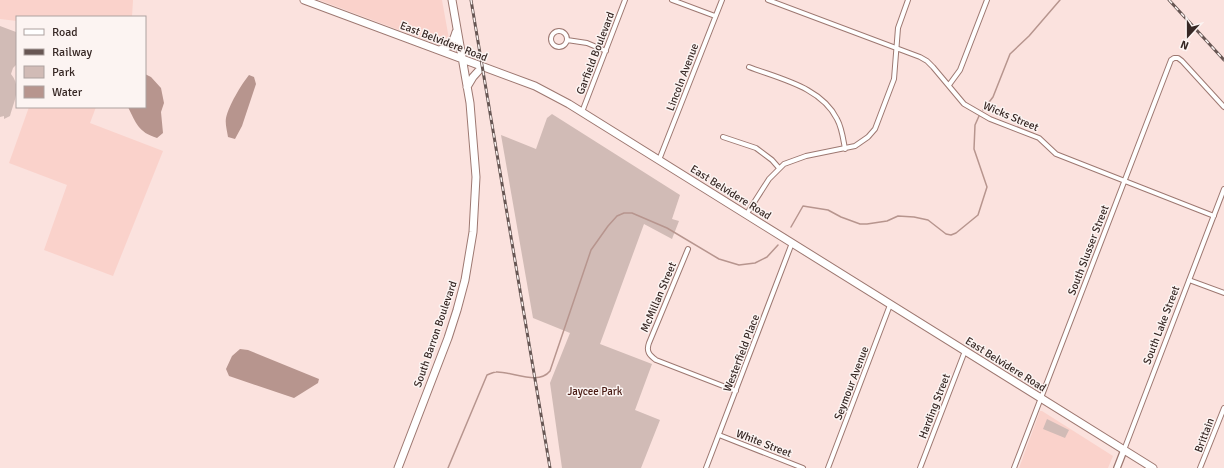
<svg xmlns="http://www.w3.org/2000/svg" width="1224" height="468" font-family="Signika,sans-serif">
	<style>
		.built { fill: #fad2cb }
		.green { fill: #d1bbb6 }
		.water { fill: #b7958e }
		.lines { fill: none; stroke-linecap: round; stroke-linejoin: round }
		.stream { stroke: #b7958e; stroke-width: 1.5 }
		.minor-casing { stroke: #9d7871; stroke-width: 6 }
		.tertiary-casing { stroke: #9d7871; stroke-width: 8 }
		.primary-casing { stroke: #9d7871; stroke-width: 9 }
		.minor { stroke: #fff; stroke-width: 4 }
		.tertiary { stroke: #fff; stroke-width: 5.5 }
		.primary { stroke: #fff; stroke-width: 7 }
		.rail-casing { stroke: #675653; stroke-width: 3 }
		.rail { stroke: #fcf4f2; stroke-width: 1.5; stroke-dasharray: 4.5; stroke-linecap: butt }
		.labels { text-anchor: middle; stroke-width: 3; stroke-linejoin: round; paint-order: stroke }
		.street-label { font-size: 11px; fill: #372825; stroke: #fcf4f2 }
		.park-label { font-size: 11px; fill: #481a13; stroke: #fcf4f2 }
	</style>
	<rect width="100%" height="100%" fill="#fbe2de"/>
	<!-- built -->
	<path class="built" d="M0,0H133L132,17H17V21L0,19Z
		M319,0H442L449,39L439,45Z
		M29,107H96L90,123L163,151L113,276L44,250L67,185L9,163Z
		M1040,411H1042L1113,456L1108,468H1019Z"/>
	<!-- green -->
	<path class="green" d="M0,26L16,32L17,34V64L13,68L11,74C22,87 14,101 10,116L4,119V116L0,117Z
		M552,114L680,195L672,219L679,221L672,239L644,224L600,344L652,364L635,410L660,420L641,468H562L550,383L570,333L533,318L501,135L536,149L547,118Z
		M1047,419L1069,430L1065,438L1043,429Z"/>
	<!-- water -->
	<path class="water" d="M145,74L151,77L161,88L164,103L161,112L163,133L157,138C138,132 136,123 128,107H145Z
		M249,75L254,77L256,84L242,126L235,139L228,137C227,130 225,124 226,118C229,105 241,85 249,75Z
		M240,349L248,350L319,379L318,383L294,398L229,376L226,369L232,356Z"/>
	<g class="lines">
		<!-- stream -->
		<path class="stream" d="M983,110L993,97L1010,54L1029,36L1060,0
			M791,227L803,206L828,210L841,217L860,224H867L887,221L898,216L914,217L928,220L946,234L951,235L956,233L978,215L987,187L974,149L975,125L979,116
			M448,468L487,375C490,374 493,372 496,372C512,371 538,386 550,371L591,250L608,226L617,216L624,213H632L667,228L719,259L739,265L755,263L767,257L778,245"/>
		<!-- minor casing -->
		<g class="minor-casing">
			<path id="minor" d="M672,0L715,16
				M768,0L920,57L927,61L933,67L964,104L990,119L1039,138L1056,154L1214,216
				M551 39a8 8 0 1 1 16 0a8 8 0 1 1-16 0Z
				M567,40L587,43L606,51
				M749,67C780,79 821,87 837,119C842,128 843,138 845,149
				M949,85L960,70L987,0
				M582,112L625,0
				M723,137L756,148L772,160L779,168
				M659,160L722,0
				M746,215L769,179L784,164L806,156L855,146L868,137L875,129L894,79L898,28L908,0
				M688,249L649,343C646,351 649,355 656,360L736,391
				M1189,280L1224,293
				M719,435L803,468
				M1124,450L1224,189
				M706,468L792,243
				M828,468L890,305
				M920,468L965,351
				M1014,468L1171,60L1174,58H1178L1182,61L1224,107
				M1200,468L1224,408"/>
		</g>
		<!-- tertiary casing -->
		<g class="tertiary-casing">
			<path id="tertiary" d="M1117,468L1124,450"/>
		</g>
		<!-- primary casing -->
		<g class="primary-casing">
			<path id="primary" d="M304,0L535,86L569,104L1153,468
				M439,50C450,48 453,42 456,32
				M467,87L473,77L482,67
				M398,468L448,338L457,310L465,280L473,232L476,177L470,103L452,0"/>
		</g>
		<!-- minor -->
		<use href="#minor" class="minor"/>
		<!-- tertiary -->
		<use href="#tertiary" class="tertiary"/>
		<!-- primary -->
		<use href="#primary" class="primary"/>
		<!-- rail casing -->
		<g class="rail-casing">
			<path id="rail" d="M471,0L550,468
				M1169,0L1224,60"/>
		</g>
		<!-- rail -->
		<use href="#rail" class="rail"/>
	</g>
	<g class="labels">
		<!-- street labels -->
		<g class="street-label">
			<text transform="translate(444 41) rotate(21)" y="4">East Belvidere Road</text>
			<text transform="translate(595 53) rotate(-69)" y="4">Garfield Boulevard</text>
			<text transform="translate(682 77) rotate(-69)" y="4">Lincoln Avenue</text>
			<text transform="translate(1011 116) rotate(23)" y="4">Wicks Street</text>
			<text transform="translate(731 192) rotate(32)" y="4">East Belvidere Road</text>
			<text transform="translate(1088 250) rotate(-69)" y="4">South Slusser Street</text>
			<text transform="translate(658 297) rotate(-67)" y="4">McMillan Street</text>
			<text transform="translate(1161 325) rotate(-69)" y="4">South Lake Street</text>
			<text transform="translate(435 334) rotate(-71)" y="4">South Barron Boulevard</text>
			<text transform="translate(741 353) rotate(-69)" y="4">Westerfield Place</text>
			<text transform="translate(1006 364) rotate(32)" y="4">East Belvidere Road</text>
			<text transform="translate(851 383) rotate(-69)" y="4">Seymour Avenue</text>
			<text transform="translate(934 406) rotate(-69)" y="4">Harding Street</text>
			<text transform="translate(1204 435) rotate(-69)" y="4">Brittain</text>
			<text transform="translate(764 443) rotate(21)" y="4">White Street</text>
		</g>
		<!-- park labels -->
		<g class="park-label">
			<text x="595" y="395">Jaycee Park</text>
		</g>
	</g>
	<!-- legend -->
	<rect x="16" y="16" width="130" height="92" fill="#fcf4f2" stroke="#ada2a0"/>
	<rect x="24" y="29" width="20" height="6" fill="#ffffff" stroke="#ada2a0"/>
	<text x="52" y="36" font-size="12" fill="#372825">Road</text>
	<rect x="24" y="49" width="20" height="6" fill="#675653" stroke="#ada2a0"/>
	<text x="52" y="56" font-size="12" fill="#372825">Railway</text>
	<rect x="24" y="66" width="20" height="12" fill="#d1bbb6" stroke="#ada2a0"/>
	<text x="52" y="76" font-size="12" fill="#372825">Park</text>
	<rect x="24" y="86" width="20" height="12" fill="#b7958e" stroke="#ada2a0"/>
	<text x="52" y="96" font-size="12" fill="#372825">Water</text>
	<!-- north arrow -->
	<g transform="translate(1188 36) rotate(201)" stroke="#fcf4f2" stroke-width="3" paint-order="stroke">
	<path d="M0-3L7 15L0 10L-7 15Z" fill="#372825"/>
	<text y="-6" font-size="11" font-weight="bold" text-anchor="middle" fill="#372825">N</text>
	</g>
</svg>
